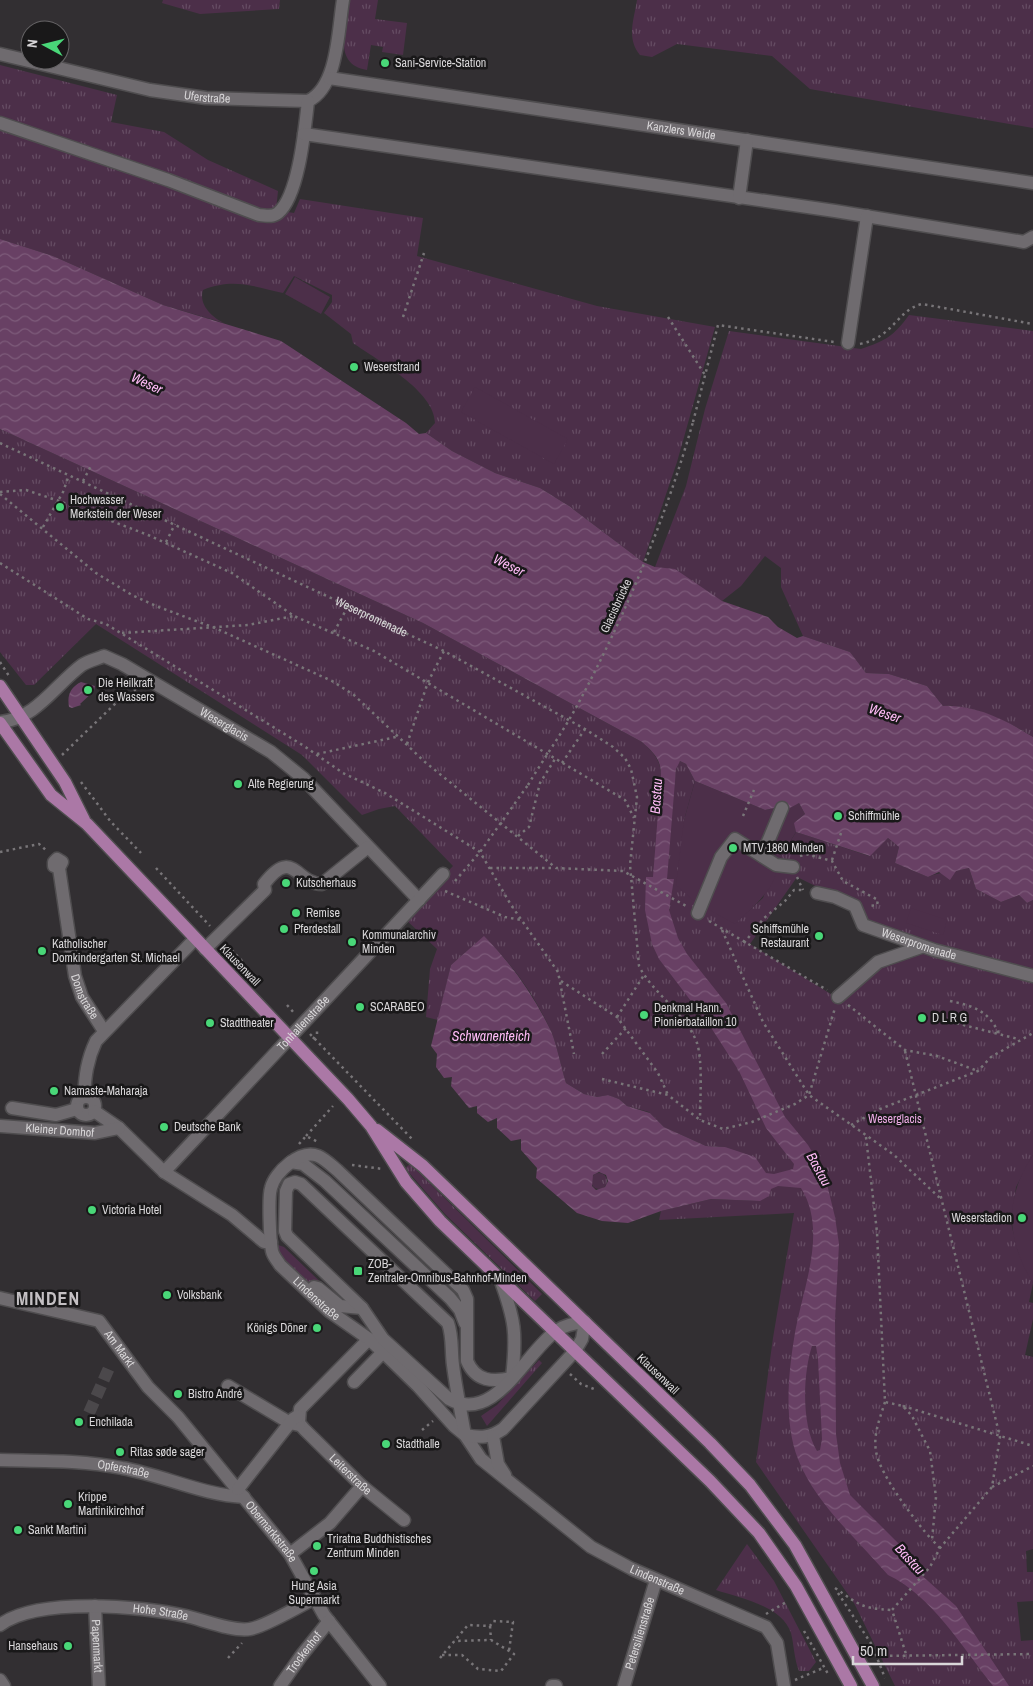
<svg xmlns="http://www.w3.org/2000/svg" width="1033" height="1686" font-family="'Archivo Narrow',sans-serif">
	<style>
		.grass { fill: url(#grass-tufts) }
		.pitch { fill: #4c2f49 }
		.water { fill: url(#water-waves); fill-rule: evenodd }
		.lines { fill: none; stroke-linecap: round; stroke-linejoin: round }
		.minor-tunnel { stroke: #4b484b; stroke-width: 12; stroke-dasharray: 12 6; stroke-linecap: butt }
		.minor-casing { stroke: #4f4d4f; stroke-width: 15 }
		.major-casing { stroke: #4f4d4f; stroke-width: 15 }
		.path { stroke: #787578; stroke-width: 2.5; stroke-dasharray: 2.5 4; stroke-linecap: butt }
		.minor { stroke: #6f6b6f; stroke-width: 12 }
		.major { stroke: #ab78a6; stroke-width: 12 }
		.path-bridge { stroke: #787578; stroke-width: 2.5; stroke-dasharray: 2.5 4; stroke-linecap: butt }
		.poi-dot { fill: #49d778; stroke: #191819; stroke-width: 2 }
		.labels { text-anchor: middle; stroke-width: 5; stroke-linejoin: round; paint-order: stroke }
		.poi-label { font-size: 12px; fill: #d9d7d9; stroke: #191819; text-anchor: start }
		.street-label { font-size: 12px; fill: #d9d7d9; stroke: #191819 }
		.park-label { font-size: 12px; fill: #edabe5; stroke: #191819 }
		.water-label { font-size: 14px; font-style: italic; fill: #febbf6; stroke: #191819 }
		.district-label { font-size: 18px; font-weight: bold; letter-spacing: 1px; fill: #c4c0c3; stroke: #191819 }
	</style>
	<defs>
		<pattern id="grass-tufts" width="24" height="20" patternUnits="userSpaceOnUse" patternTransform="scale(1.25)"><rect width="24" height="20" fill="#4c2f49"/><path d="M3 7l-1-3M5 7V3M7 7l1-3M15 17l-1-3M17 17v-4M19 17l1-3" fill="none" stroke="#654c63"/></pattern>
		<pattern id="water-waves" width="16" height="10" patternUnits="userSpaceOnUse" patternTransform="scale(1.25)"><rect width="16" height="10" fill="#684064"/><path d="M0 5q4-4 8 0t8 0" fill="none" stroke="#7d5b7a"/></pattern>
	</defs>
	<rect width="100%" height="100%" fill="#322f32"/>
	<!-- grass -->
	<path class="grass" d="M163,0H280L279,9L200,14L162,3Z
		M350,0H378L375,19L407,23L403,55L382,52L383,47L371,45L367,70C331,64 347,26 350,0Z
		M637,0H1033V128L810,89L772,56L677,44L652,57L640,55C626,38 634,20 637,0Z
		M0,65L117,95L111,122L164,132L208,160L278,191L276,210L294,213L300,199L423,218L417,256L597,306L715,327L677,462L643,562L569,506L540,488L495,473L452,451L426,433L435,423C435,391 377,360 353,343L351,334L324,313L332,302V295L294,276L283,293C252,286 233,278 203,290C198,305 213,318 224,323L163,305L53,256L0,239Z
		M909,315L1033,331V737C1010,722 971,704 943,706L927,686L889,674L866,673L850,652L803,636L781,587V568L765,556L741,586L722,601L655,567L686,486L705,409L729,331L861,349C885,341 894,336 909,315Z
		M0,429L423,623L642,742C652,751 659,758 661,772L675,777L677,764L680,761L686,764L695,781L684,820L735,923L763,898L776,865L796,832L869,856L888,838L899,847L895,863L928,877C941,871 955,872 969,868L976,889L1001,902L1019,895L1027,903L1033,900V972L863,925L842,899L797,877L750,944L834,996L879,965L920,949L1033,981V1155L1016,1187L1011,1223L1018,1251L1033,1283L1029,1302L1033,1303V1319L1025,1355L1033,1357V1549L1026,1551L1027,1572H1033V1601L1017,1602L1021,1641L1033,1640V1686H895L854,1603L756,1462L773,1338L794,1213L659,1220L661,1211L711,1199L760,1201L725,1147L706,1146L664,1127L649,1112L627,1106L619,1099L608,1095L597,1097L584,1094L566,1083C561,1067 557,1045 551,1031C535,996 512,963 484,937L451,965L438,1020L426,1017L430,969L437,949L403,917L453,866L395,806L379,809L362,815L302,755L96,624L34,685H26L0,652Z
		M410,1164L542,1294L535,1301L445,1214L405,1168Z
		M591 1181a8 8 0 1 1 16 0a8 8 0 1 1-16 0Z
		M278,1245L284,1247L337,1298L319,1283L313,1281L307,1284L279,1257Z
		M539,1360L542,1363L487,1426L481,1416L497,1405Z
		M747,1544L774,1581L816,1662L809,1671H799C794,1659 794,1645 791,1633C782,1605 739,1598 716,1590Z"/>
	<!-- pitch -->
	<path class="pitch" d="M295,277L330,297L321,314L285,294Z
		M475,387L568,439L554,464L461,412Z
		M695,781L765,810L799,803L805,814L795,823L796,832L776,865C780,885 749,911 735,924L695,902L676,885L684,820Z
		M911,908L947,920L943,935L906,923Z
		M1033,1155V1283C1006,1239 1004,1198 1033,1155Z"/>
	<!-- water -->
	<path class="water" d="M0,239L53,256L163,305L281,341L406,423L419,434L426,433L452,451L495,473L540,488L569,506L643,562L655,567L675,569L722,601L768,617L778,627L797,638L803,636L850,652L866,673L889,674L927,686L943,706C974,704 1008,721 1033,737V900L1027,903L1019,895L1001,902L976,889L969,868L956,871L950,880L939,872L928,877L895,863L899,847L888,838L870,856L796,832L794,823L805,814L799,803L786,810L779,807L765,810L695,781L686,764L680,761L676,769L667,879H674L669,910L678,938L687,954L726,1003L785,1117L808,1145L824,1172L835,1217L839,1244L835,1320L836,1434L840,1463L850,1495L915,1560L919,1573L956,1606L1009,1686H993C964,1649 930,1594 888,1575C857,1539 815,1503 798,1459C784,1423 788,1376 794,1339C801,1291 829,1233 801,1188L778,1186L771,1189L769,1196L760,1201L711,1199L661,1211L628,1223L602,1221L577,1213L536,1178L537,1168L521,1150V1139L511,1141L497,1128V1118L488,1122L477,1113V1106L469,1108L451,1086L452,1077L444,1078L436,1067L437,1054L431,1046L451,965L484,936C511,963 534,996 551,1031C557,1045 561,1067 566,1083L584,1094L597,1097L608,1095L619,1099L627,1106L650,1113L664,1127L706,1146L725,1147L755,1157L766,1173L774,1174L793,1169L794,1164L766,1128L739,1071L710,1026L659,959L652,944L645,910L646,877H653L661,775C661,759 653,752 642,742L423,623L0,429ZM599,1172L606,1175L608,1181L605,1187L596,1190L592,1186L593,1175ZM812,1346H816L818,1359L822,1439L820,1450L817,1451C801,1425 803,1373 812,1346Z
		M81,682L95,686L94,691L80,704L81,705L72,708L69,707C67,695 70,688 81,682Z"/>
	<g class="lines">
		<!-- minor-tunnel -->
		<path class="minor-tunnel" d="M89,1413L109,1368"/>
		<!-- minor casing -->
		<g class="minor-casing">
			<g id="minor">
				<path id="s2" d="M0,54L150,90L206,98L308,101C338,87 338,30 343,0"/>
				<path id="s3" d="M329,78L1033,183"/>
				<path d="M0,123L168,180L259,215C265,215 272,218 278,213C299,196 305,127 308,101"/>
				<path d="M304,134L835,211L1024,242L1033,237"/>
				<path d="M739,198L747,140"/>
				<path d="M848,343L867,216"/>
				<path id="s4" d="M0,722C35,720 56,684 82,665C88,661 97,659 104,656L122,664L271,752L303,778L419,900"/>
				<path d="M762,856L782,808"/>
				<path id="s5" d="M59,868L54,866V862L57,859L62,862L59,868L75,976L82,997L104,1031"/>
				<path id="s6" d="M817,893L835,897L855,906L863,925L934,950L1033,976"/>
				<path d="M698,913L721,857L735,839L776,865L793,867"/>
				<path d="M205,949L265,890L264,884C293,846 296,884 322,884L368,847"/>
				<path d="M838,997L878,962L921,947"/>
				<circle cx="86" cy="1106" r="9"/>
				<path d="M84,1097C85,1076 87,1060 96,1041L195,939"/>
				<path d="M12,1108L56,1115L77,1109"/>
				<path d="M94,1111L119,1128L164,1172L232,1215L264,1242H271"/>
				<path id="s7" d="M0,1126L95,1133L119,1128"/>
				<path d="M291,1162L303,1164L325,1181L450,1298L460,1310L465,1323"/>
				<path id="s8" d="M164,1172L443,874"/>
				<path d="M500,1279C515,1320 517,1333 512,1378"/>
				<path d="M309,1292L314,1287L318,1288L340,1306L362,1308"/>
				<path id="s9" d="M0,1298L99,1321L148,1387L178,1417L290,1554L324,1615L380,1686"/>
				<path id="s10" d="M369,1339L300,1409L299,1423L304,1429L362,1486L404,1520"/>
				<path id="s11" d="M512,1378C493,1382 476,1382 467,1361V1299L463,1290L337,1170C332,1166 325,1159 318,1156C300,1149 275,1172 271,1188C268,1198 270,1241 272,1251C273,1256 277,1260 280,1265L329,1311L369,1339L383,1352L418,1386L454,1426L465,1435L481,1459L591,1547L632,1569L766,1627L777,1643L784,1686"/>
				<path d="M354,1382L388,1347"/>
				<path d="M228,1386L290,1423L299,1425"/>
				<path d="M465,1435C480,1438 490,1438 503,1429L575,1351L582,1339L585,1322C574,1323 565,1325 556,1331C525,1353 495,1425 449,1399L383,1339L362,1308L287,1236L285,1231L286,1191L289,1184L295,1182L301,1184L448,1323C453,1337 451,1351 453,1365C456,1389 461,1412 465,1435"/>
				<path d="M493,1436L498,1464L505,1475"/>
				<path id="s12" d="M0,1460C41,1461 82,1460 122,1468C163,1475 202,1495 244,1497"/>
				<path d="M238,1489L293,1419L298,1416"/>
				<path d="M290,1554L330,1523L362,1486"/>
				<path id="s13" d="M95,1606L99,1686"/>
				<path id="s14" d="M0,1625C37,1597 142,1606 186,1616C203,1620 234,1632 250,1629C264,1627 300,1606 315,1598"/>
				<path d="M0,1680L4,1686"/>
				<path id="s15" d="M280,1686L301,1656L329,1621"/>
				<path d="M552,1686H556"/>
				<path id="s16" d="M624,1686L656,1580"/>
			</g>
		</g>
		<!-- major casing -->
		<g class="major-casing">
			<path id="major" d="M0,686L65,782L84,820
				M0,723L51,795L87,824L348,1099L371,1126L406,1182L440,1221L710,1481L759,1533L796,1586L851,1686
				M377,1130L423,1166L710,1443L750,1485L795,1545L873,1686"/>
		</g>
		<!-- path -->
		<g class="path">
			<path d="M403,317L424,253"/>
			<path d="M668,317L705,375"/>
			<path d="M860,344C894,337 897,310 922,304L1033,324"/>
			<path d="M693,422L718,325L834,342"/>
			<path id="s1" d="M0,443L444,651L585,729L613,747L625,758L631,769L637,797L630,865L639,966C653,994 686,1013 697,1043C703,1062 700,1100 700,1120"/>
			<path d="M83,481L91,466"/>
			<path d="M0,492L26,490L59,501L148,535L232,573L294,616L374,651L625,800L634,818"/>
			<path d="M0,494L96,573L132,595L156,606L215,628L332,681L354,695L425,762L556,868L623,871L688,907"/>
			<path d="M43,527L63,492L69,475"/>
			<path d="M166,542L175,524"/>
			<path d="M0,563L88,619L106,624L304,746L343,773L385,793L480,852L511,905L558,972L574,1054"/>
			<path d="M334,632L346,610V603"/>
			<path d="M122,633L248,625L294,616"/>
			<path d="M0,662L9,676"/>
			<path d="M407,744L428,682L444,651"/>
			<path d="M317,754L396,737"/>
			<path d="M62,755L117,702H121L137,688"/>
			<path d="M562,763L585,729"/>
			<path d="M81,782L111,822L141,853"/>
			<path d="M743,816L754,790"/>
			<path d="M518,836L529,827L540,783L555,759"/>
			<path d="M0,852L39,844L48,852"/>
			<path d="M800,856L806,854L832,861L843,881L878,900L877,905L869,906"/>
			<path d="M832,860L841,833"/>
			<path d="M156,868L210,926"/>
			<path d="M490,868H555"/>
			<path d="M797,877L803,890"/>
			<path d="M455,881L480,852L528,785"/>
			<path d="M445,891L505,917L521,920"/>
			<path d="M709,921L827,990"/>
			<path d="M722,930L763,1022L809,1095L894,1155L942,1200"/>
			<path d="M744,943L764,918L785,901L794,890H803"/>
			<path d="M227,945L243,962"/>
			<path d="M561,981L617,1017L658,1073L668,1095"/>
			<path d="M950,1001C974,1006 989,1011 999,1034"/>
			<path d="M287,1005L295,1014"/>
			<path d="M848,1005L905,1050L937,1056L978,1071"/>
			<path d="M617,1017L644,975"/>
			<path d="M944,1020L1018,1039"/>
			<path d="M310,1034L414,1141"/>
			<path d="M313,1039L317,1034V1029"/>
			<path d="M905,1051L1000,1437L992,1487L940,1548L930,1567L892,1610L906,1654"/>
			<path d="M602,1054L626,1028"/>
			<path d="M602,1079L668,1095L700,1120L723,1129L752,1122L795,1104L809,1095L835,1008"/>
			<path d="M851,1125L880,1109L978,1071L991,1057L1033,1033"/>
			<path d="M306,1136L333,1106"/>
			<path d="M866,1137L877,1232L885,1402L903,1406L912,1416L930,1451L936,1497L932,1540L940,1548"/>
			<path d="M299,1144L306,1136L318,1142"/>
			<path d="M352,1165L383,1169"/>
			<path d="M570,1374L581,1384L594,1389"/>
			<path d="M885,1402C880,1418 873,1435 876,1451C879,1474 916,1522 932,1540"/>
			<path d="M903,1406L1033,1446"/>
			<path d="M422,1430L433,1421"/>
			<path d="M992,1487L1033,1466"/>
			<path d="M835,1588C860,1605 860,1608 892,1610"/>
			<path d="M838,1593L872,1645L885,1678"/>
			<path d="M766,1614L788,1601"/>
			<path d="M490,1626L491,1640"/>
			<path d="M804,1631L828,1674"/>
			<path d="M442,1655H462L478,1669L501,1671L514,1654L491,1640L454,1641"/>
			<path d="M877,1656L1033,1654"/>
			<path d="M228,1658L242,1643"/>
			<path d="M440,1658L468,1625L490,1626L493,1621L513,1622L509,1651"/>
			<path d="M795,1680L823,1668"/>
		</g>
		<!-- minor -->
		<use href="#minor" class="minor"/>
		<!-- major -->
		<use href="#major" class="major"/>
		<!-- path-bridge -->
		<path class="path-bridge" d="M528,785C544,758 563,732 578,704C626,614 665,520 693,422"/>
	</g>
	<!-- markers -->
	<g class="poi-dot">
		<circle cx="385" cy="63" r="5"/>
		<circle cx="354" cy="367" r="5"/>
		<circle cx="60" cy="507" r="5"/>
		<circle cx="88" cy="690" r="5"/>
		<circle cx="238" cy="784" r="5"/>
		<circle cx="838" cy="816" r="5"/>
		<circle cx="733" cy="848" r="5"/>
		<circle cx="286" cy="883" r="5"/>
		<circle cx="296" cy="913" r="5"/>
		<circle cx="284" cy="929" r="5"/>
		<circle cx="819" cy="936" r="5"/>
		<circle cx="352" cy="942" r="5"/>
		<circle cx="42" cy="951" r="5"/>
		<circle cx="360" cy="1007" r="5"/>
		<circle cx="644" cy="1015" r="5"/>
		<circle cx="922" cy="1018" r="5"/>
		<circle cx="210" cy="1023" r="5"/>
		<circle cx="54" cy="1091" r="5"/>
		<circle cx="164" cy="1127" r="5"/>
		<circle cx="92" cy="1210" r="5"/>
		<circle cx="1022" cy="1218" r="5"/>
		<rect x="353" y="1266" width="10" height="10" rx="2.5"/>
		<circle cx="167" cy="1295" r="5"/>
		<circle cx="317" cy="1328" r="5"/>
		<circle cx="178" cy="1394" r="5"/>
		<circle cx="79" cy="1422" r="5"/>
		<circle cx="386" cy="1444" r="5"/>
		<circle cx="120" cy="1452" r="5"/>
		<circle cx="68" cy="1504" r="5"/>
		<circle cx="18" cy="1530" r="5"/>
		<circle cx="317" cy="1546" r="5"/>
		<circle cx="314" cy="1571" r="5"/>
		<circle cx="68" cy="1646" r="5"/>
	</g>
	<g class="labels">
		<!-- poi labels -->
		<g class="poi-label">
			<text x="395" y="67">Sani-Service-Station</text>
			<text x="364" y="371">Weserstrand</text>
			<text x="70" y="504">Hochwasser<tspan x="70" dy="14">Merkstein der Weser</tspan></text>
			<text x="98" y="687">Die Heilkraft<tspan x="98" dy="14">des Wassers</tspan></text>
			<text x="248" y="788">Alte Regierung</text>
			<text x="848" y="820">Schiffmühle</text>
			<text x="743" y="852">MTV 1860 Minden</text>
			<text x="296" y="887">Kutscherhaus</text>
			<text x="306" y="917">Remise</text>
			<text x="294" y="933">Pferdestall</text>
			<text x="809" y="933" text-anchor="end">Schiffsmühle<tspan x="809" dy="14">Restaurant</tspan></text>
			<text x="362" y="939">Kommunalarchiv<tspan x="362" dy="14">Minden</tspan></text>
			<text x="52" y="948">Katholischer<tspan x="52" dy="14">Domkindergarten St. Michael</tspan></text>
			<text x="370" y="1011">SCARABEO</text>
			<text x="654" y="1012">Denkmal Hann.<tspan x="654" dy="14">Pionierbataillon 10</tspan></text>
			<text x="932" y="1022">D L R G</text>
			<text x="220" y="1027">Stadttheater</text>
			<text x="64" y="1095">Namaste-Maharaja</text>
			<text x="174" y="1131">Deutsche Bank</text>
			<text x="102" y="1214">Victoria Hotel</text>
			<text x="1012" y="1222" text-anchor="end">Weserstadion</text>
			<text x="368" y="1268">ZOB-<tspan x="368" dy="14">Zentraler-Omnibus-Bahnhof-Minden</tspan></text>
			<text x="177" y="1299">Volksbank</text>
			<text x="307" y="1332" text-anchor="end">Königs Döner</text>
			<text x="188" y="1398">Bistro André</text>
			<text x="89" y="1426">Enchilada</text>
			<text x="396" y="1448">Stadthalle</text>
			<text x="130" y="1456">Ritas søde sager</text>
			<text x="78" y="1501">Krippe<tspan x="78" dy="14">Martinikirchhof</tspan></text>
			<text x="28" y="1534">Sankt Martini</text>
			<text x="327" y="1543">Triratna Buddhistisches<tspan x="327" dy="14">Zentrum Minden</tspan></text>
			<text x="314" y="1590" text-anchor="middle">Hung Asia<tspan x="314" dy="14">Supermarkt</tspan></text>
			<text x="58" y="1650" text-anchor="end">Hansehaus</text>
		</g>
		<!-- street labels -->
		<g class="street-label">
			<text dy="4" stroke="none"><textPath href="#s2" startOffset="212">Uferstraße</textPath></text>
			<text dy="4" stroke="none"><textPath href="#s3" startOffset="356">Kanzlers Weide</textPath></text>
			<text transform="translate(616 606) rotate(-65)" y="4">Glacisbrücke</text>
			<text dy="4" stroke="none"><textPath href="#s1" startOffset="410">Weserpromenade</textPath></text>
			<text dy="4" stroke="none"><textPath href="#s4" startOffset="264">Weserglacis</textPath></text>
			<text dy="4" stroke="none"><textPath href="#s6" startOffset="120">Weserpromenade</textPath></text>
			<text transform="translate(240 965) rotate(46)" y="4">Klausenwall</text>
			<text dy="4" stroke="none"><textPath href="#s5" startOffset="158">Domstraße</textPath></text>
			<text dy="4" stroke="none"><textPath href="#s8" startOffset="204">Tonhallenstraße</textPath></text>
			<text dy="4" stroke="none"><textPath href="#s7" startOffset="60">Kleiner Domhof</textPath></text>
			<text dy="4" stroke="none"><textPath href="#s11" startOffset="514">Lindenstraße</textPath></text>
			<text dy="4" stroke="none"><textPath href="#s9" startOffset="136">Am Markt</textPath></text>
			<text transform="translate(658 1374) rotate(44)" y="4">Klausenwall</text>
			<text dy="4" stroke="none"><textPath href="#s12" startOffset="124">Opferstraße</textPath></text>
			<text dy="4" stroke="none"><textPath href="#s10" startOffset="185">Leiterstraße</textPath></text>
			<text dy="4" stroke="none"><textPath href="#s9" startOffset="374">Obermarktstraße</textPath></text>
			<text dy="4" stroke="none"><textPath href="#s11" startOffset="960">Lindenstraße</textPath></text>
			<text dy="4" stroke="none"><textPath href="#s14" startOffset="164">Hohe Straße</textPath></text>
			<text dy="4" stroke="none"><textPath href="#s16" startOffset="55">Petersilienstraße</textPath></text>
			<text dy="4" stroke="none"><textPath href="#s13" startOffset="40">Papenmarkt</textPath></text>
			<text dy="4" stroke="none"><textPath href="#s15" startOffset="41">Trockenhof</textPath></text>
		</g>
		<!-- park labels -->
		<g class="park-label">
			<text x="895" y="1123">Weserglacis</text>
		</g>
		<!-- water labels -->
		<g class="water-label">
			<text transform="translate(147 383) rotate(25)" y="5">Weser</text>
			<text transform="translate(509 565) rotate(27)" y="5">Weser</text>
			<text transform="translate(885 713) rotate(19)" y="5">Weser</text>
			<text transform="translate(656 796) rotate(-86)" y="5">Bastau</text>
			<text x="491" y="1041">Schwanenteich</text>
			<text transform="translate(819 1169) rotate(61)" y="5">Bastau</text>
			<text transform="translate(910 1559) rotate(47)" y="5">Bastau</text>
		</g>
		<!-- district labels -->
		<g class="district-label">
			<text x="48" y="1305">MINDEN</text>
		</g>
	</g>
	<!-- north arrow -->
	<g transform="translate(45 45) rotate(277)"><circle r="24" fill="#191819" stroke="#666466"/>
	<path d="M0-4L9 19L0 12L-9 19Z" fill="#49d778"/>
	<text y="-8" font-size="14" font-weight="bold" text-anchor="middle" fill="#d9d7d9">N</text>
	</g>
	<!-- scale -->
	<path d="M853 1656v8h109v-8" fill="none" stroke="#d9d7d9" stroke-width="2.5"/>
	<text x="860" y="1656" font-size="15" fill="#d9d7d9" stroke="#191819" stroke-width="4" paint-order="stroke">50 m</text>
</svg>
